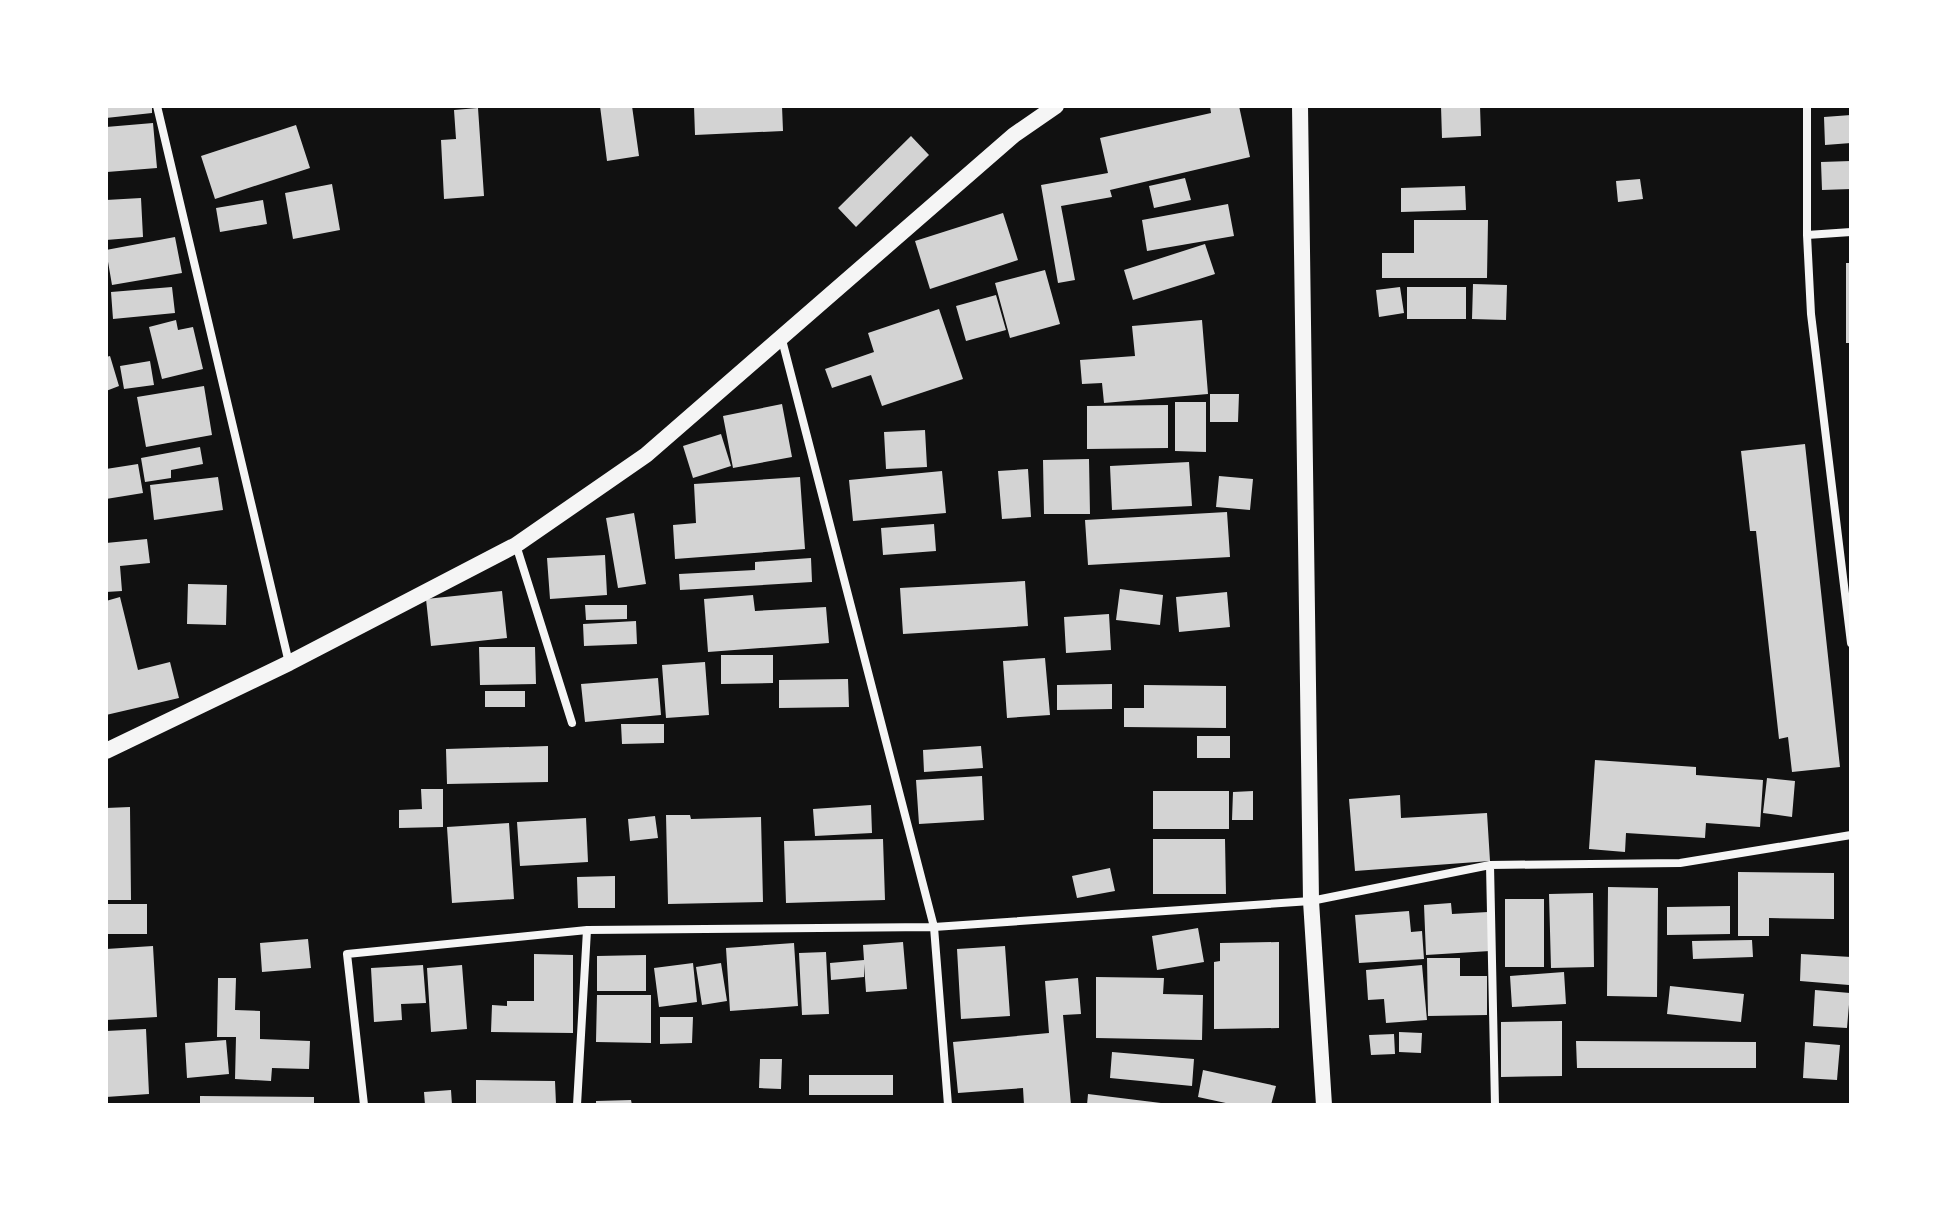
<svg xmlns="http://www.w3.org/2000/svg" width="1957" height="1211" font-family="'IBM Plex Sans',sans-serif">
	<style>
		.building { fill: #d3d3d3 }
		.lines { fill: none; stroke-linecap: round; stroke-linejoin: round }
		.minor { stroke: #f5f5f5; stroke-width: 8 }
		.secondary { stroke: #f5f5f5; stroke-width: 16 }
	</style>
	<rect width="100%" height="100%" fill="#111"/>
	<!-- building -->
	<path class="building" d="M106,106H152V113L106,118Z
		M600,106H632L639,156L607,161Z
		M694,106H782L783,131L695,135Z
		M1210,106H1239L1250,157L1110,190L1112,197L1061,206L1075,280L1058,283L1041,185L1108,173L1100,138L1211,113Z
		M1441,106H1480L1481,136L1442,138Z
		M478,108L484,196L444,199L441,140L456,139L454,110Z
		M1851,115V143L1825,145L1824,117Z
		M153,123L157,168L107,172L106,127Z
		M296,125L310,168L215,199L201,156Z
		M911,136L929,155L856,227L838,208Z
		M1851,161V189L1822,190L1821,162Z
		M1185,178L1191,200L1154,208L1149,186Z
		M1640,179L1643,199L1618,202L1616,181Z
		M332,184L340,230L293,239L285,193Z
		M1465,186L1466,210L1401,212V188Z
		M141,198L143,237L106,240V200Z
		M263,200L267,224L220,232L216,208Z
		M1228,204L1234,236L1147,251L1142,220Z
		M1003,213L1018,260L930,289L915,241Z
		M1414,220H1488L1487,278H1382V253H1414Z
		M175,237L182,273L112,285L106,250Z
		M1205,244L1215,274L1133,300L1124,270Z
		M1846,263H1851V343H1846Z
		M1045,270L1060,324L1010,338L995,283Z
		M1473,284L1507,285L1506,320L1472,319Z
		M172,287L175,313L113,319L111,292Z
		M1400,287L1404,313L1379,317L1376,290Z
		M1407,287H1466V319H1407Z
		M996,295L1006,330L966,341L956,306Z
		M939,309L963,379L882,406L871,375L832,388L825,369L874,352L868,333Z
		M176,320L178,330L193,327L203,369L162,379L149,327Z
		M1202,320L1208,394L1104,403L1102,383L1082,384L1080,360L1135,356L1132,326Z
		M110,356L119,386L106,391V357Z
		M150,361L154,385L124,389L120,366Z
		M204,386L212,435L146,447L137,397Z
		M1210,394H1239L1238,422H1210Z
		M1175,402H1206V452L1175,451Z
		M782,404L792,457L733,468L723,416Z
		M1168,405V448L1087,449V406Z
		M925,430L927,467L886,469L884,432Z
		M721,434L731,466L693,478L683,446Z
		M1805,444L1840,767L1792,772L1788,737L1779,739L1756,531H1750L1741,451Z
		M200,447L203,464L171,470V478L145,482L141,458Z
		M1089,459L1090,514H1044L1043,460Z
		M1189,462L1192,506L1112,510L1110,466Z
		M138,464L143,493L106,499V469Z
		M1028,469L1031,517L1002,519L998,471Z
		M942,471L946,513L853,521L849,480Z
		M1219,476L1253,479L1250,510L1216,507Z
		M218,477L223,510L154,520L150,485Z
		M800,477L805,549L675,559L673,525L696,523L694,484Z
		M1227,512L1230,557L1088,565L1085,520Z
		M634,513L646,584L618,588L606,518Z
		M934,524L936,551L883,555L881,528Z
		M147,539L150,563L120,566L122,591L106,592V543Z
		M605,555L607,595L550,599L547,558Z
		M811,558L812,582L680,590L679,574L755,570V562Z
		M1025,581L1028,626L903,634L900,588Z
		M188,584L227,585L226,625L187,624Z
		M1120,589L1163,595L1160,625L1116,620Z
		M502,591L507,638L431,646L426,599Z
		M1227,592L1230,627L1179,632L1176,597Z
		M753,595L755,611L826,607L829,643L708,652L704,599Z
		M120,597L138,670L170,662L179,698L106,715V601Z
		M585,605H627V619L586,620Z
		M1109,614L1111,650L1066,653L1064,617Z
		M636,621L637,644L584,646L583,624Z
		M479,647H535L536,684L480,685Z
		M721,655H773V683L721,684Z
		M1045,658L1050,715L1007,718L1003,661Z
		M705,662L709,715L666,718L662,665Z
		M658,678L661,715L585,722L581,684Z
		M848,679L849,707L779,708V680Z
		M1112,684V709L1057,710V685Z
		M1144,685L1226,686V728L1124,727V708H1144Z
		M485,691H525V707H485Z
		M621,724H664V743L622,744Z
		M1197,736H1230V758H1197Z
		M548,746V782L447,784L446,749Z
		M981,746L983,768L924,772L923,750Z
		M1595,760L1696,767V775L1763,780L1760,827L1706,823L1705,838L1626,833L1625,852L1589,849Z
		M982,776L984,820L919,824L916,780Z
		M1767,778L1795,781L1792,817L1763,813Z
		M421,789H443V827L399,828V810L422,809Z
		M1153,791H1229V829H1153Z
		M1253,791V820H1232L1233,792Z
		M1400,795L1401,818L1487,813L1490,861L1355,871L1349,799Z
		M871,805L872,833L815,836L813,809Z
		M130,807L131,900H106V808Z
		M666,815H690L691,819L761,817L763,902L668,904Z
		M655,816L658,838L630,841L628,819Z
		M586,818L588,862L520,866L517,822Z
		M509,823L514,899L452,903L447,827Z
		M883,839L885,900L786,903L784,841Z
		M1153,839H1225L1226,894H1153Z
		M1110,868L1115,891L1077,898L1072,876Z
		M1738,872L1834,873V919L1769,918V936H1738Z
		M615,876V908H578L577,877Z
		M1608,887L1658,888L1657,997L1607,996Z
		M1593,893L1594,967L1551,968L1549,894Z
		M1505,899H1544V967H1505Z
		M1451,903L1452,914L1488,912L1490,951L1426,955L1424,905Z
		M106,904H147V934H106Z
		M1730,906V934L1667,935V907Z
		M1409,911L1411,932L1422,931L1424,959L1359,963L1355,915Z
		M1198,928L1204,962L1157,970L1152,936Z
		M308,939L311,968L262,972L260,943Z
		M1752,940L1753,957L1693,959L1692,941Z
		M903,942L907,989L866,992L864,964V977L831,980L830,963L864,960L863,945Z
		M1279,942V1028L1214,1029V962L1220,961V943Z
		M794,943L798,1006L730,1011L726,948Z
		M153,946L157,1017L106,1020V949Z
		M1005,946L1010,1016L961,1019L957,949Z
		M826,952L829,1014L802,1015L799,953Z
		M534,954L573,955V1033L491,1032L492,1005L507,1006V1001H534Z
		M1801,954L1851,957L1849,985L1800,981Z
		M646,955V991H597V956Z
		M1427,958H1460V976H1487V1015L1428,1016Z
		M693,963L697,1002L659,1007L654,968Z
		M721,963L727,1001L702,1005L696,967Z
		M423,965L426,1003L401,1004L402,1020L374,1022L371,968Z
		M462,965L467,1029L431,1032L427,968Z
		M1422,965L1427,1020L1386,1023L1384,999L1368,1000L1366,970Z
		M1564,972L1566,1004L1512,1007L1510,976Z
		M1096,977L1164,978L1163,994L1203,995L1202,1040L1096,1038Z
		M218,978H236L235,1010L260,1011V1039L310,1041L309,1069L272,1068L271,1081L235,1079L236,1037H217Z
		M1078,978L1081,1014L1063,1015L1071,1105H1024L1023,1088L958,1093L953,1042L1049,1033L1045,981Z
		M1670,986L1744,994L1741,1022L1667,1014Z
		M1815,990L1850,993L1847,1028L1813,1026Z
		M597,995H651V1043L596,1042Z
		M660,1017H693L692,1043L660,1044Z
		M1562,1021V1076L1501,1077V1022Z
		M146,1029L149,1094L106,1097V1031Z
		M1399,1032L1422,1033L1421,1053L1399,1052Z
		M1394,1034L1395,1054L1371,1055L1369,1035Z
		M226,1040L229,1074L187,1078L185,1043Z
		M1576,1041L1756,1042V1068H1577Z
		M1805,1042L1840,1045L1837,1080L1803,1078Z
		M1112,1052L1194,1059L1192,1086L1110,1078Z
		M760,1059H782L781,1089L759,1088Z
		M1203,1070L1276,1086L1271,1105H1235L1198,1097Z
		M809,1075H893V1095H809Z
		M476,1080L555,1081L556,1104H476Z
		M451,1090L452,1105H425L424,1092Z
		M1088,1094L1161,1103V1105H1087Z
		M200,1096L314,1097V1105H200Z
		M631,1100L632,1105H596V1101Z"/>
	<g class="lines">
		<!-- minor -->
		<path class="minor" d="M157,106L289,663
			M1807,106V235L1811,314L1851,643
			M1807,235L1851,232
			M516,545L572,723
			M1490,865L1495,1105
			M364,1105L347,954L587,930L934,927L781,336
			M577,1105L587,930
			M948,1105L934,927L1311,901L1490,865L1680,863L1851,835"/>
		<!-- secondary -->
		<path class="secondary" d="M1300,106L1311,901L1324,1105
			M106,751L289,663L516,545L646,455L1014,135L1056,106"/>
	</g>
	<!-- border -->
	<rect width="1957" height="1211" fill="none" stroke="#ffffff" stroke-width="216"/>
</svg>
